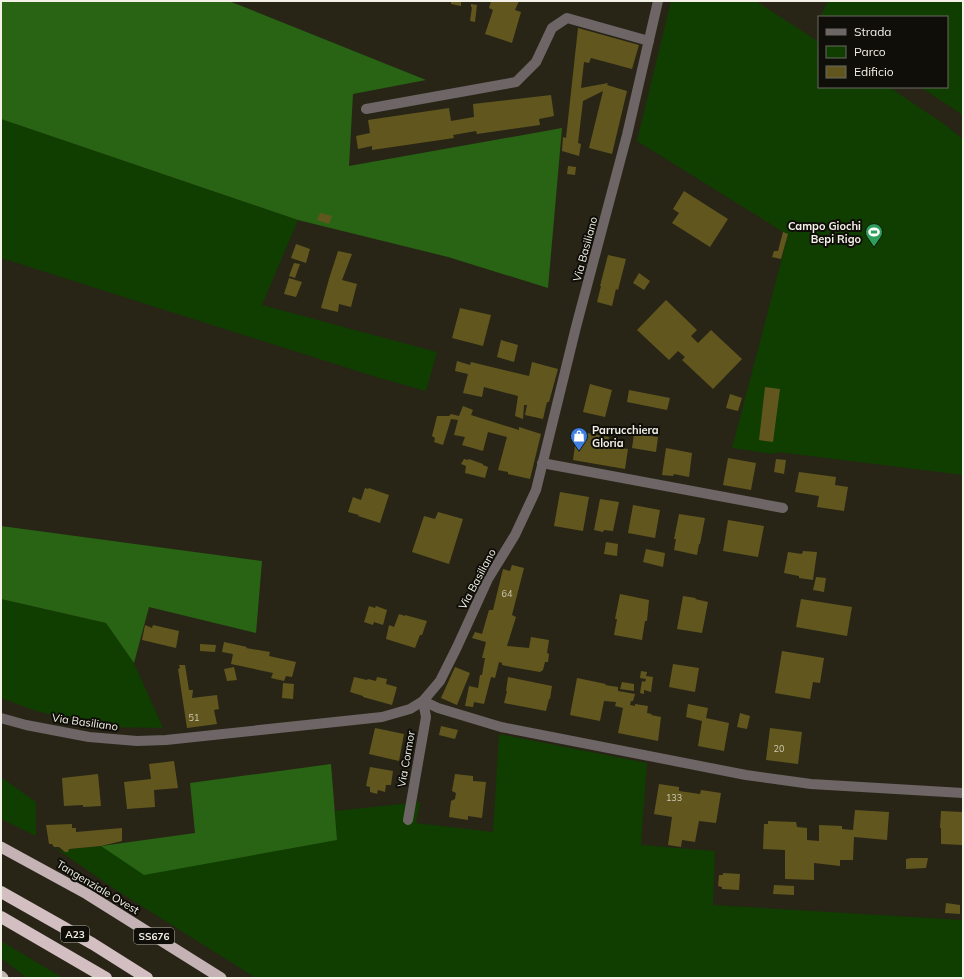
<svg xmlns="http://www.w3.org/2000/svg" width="964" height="979" font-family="Mulish,sans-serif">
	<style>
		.green { fill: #103d00 }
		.forest { fill: #286413 }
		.building { fill: #61571e }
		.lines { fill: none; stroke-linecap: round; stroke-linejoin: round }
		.minor { stroke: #6d6566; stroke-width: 10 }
		.tertiary { stroke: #6d6566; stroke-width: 10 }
		.trunk { stroke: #c4b2b5; stroke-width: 11 }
		.motorway { stroke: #d3bec2; stroke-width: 12 }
		.labels { text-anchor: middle; stroke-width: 4; stroke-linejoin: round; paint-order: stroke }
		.number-label { font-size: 9px; fill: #cecab5 }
		.shield { fill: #0f0e08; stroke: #aeaca4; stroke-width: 1 }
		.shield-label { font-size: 10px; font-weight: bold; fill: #f2f0e7 }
		.poi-label { font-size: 11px; font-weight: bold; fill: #f2f0e7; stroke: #0f0e08; text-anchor: end }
		.street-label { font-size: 11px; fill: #f2f0e7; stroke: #0f0e08 }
	</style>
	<rect width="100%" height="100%" fill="#282517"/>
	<!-- green -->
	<path class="green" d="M671,1H756L819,42V87H889L944,124L963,139V475L778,452L773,454L732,448L788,235L637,141Z
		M828,1H963V116L957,111L920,87H947V17H820Z
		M1,119L298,220L262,305L437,352L426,391L376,377L1,258Z
		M1,599L106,623L134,663L163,728L104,727L36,711L1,698Z
		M499,734L647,763L641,845L715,851L713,905L963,920V978H256L116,890L54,847L65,852H68L69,849L101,846L337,840L335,811L420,802L416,823L493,832Z
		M1,777L36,802V836L1,819Z
		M1,941L63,978H27L1,958Z"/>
	<!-- forest -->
	<path class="forest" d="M1,1H229L426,80L353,94L349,166L562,128L548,288L448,257L298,220L1,119Z
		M1,526L262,561L256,633L149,607L134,663L106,623L1,599Z
		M331,764L337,840L144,875L101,846L195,833L190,783Z"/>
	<!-- building -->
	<path class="building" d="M451,1H461V6L451,4Z
		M491,1H519L515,10L521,12L512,43L485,34L493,10L489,8Z
		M471,4L477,5L475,22L470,21L472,7H471Z
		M578,28L639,45L632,69L591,58L589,63L584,62L581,88L608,83L607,85L627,91L612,154L589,148L603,91L583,101L578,143L581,144L579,156L562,151L563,137L566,138Z
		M551,95L554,116L539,119L540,125L477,134L476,131L453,135L454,138L372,150V146L358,149L356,136L370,133L368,120L449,108L451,121L474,117L473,104Z
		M568,166L576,167L575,175L567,174Z
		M684,191L728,219L710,247L672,223L679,213L673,209Z
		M320,213L332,216L329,224L317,220Z
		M783,232L788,234L781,259L772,257L774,251H778Z
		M296,244L310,249L306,263L291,258Z
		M338,251L352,254L342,280L357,284L351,307L339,304L338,312L321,308L329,279Z
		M608,255L626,259L618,290L616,289L612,306L597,302L601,286H600Z
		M294,263L300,264L295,278L289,276Z
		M639,273L650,281L644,290L633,283Z
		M289,278L302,282L296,297L284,294Z
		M666,300L697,330L691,336L698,343L711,330L742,359L713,389L682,360L685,357L678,351L669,360L637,330Z
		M460,308L491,315L483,346L452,338Z
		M501,340L518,345L514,362L497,357Z
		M457,361L470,365L471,362L529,376L532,362L558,369L549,402H547L543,419L525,415L527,405H524L523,419L515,416L518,396L484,387L482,397L463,393L468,374L455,371Z
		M590,384L612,390L605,417L583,412Z
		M765,387L780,389L773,442L759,440Z
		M629,390L670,398L667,410L627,402Z
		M730,394L742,398L738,411L726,408Z
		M463,406L473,410L471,415L519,430V427L541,434L530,479L508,474V472L498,470L507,437L488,432L483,451L462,445L465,437L454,435L458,420L451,419L443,445L434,442L435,438L432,436L437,416H449L451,414L459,416Z
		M577,431L609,437L608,446L628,449L625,469L573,460Z
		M634,434L658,437L656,452L632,448Z
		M666,448L692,453L689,477L674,474L673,476L662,475Z
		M728,458L756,463L751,490L723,485Z
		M464,459L468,460L469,459L483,464V465L488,467L485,478L465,473L466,466L461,464Z
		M776,459L786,460L784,474L774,472Z
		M799,472L836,477L835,485L848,487L844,511L817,507L819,496L795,492Z
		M365,488L368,489L369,488L389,495L380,523L358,516L359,515L348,512L353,497L361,500Z
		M560,492L589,497L583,531L554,526Z
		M600,499L619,502L613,531L604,530L603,532L594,530Z
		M633,505L660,510L655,538L628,533Z
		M438,512L463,519L449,564L412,552L424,516L435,519Z
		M679,514L705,518L700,544H699L697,555L674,550L676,539H674Z
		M728,520L764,526L758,557L723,551Z
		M606,542L618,544L617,556L604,554Z
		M646,549L665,553L663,567L643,562Z
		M803,551L817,552L813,580L799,578V576L784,573L788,552L802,554Z
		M512,565L524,568L512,615L516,617L507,646L529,648L531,637L549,640L547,653L549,654L548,662H545L543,670L540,672L511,667L502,665V663L499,662L495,678L491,677L484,704L474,702L473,707L465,706L469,686L478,688L480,675H482L485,658H482L486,642L472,638L475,632L482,634L489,610H493L503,569L510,571Z
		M816,577L826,578L824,592L813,590Z
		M620,594L649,600L647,621H645L642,640L614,635L617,619H615Z
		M683,596L696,598L695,599L708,602L702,633L677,629Z
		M801,599L852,607L847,636L796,627Z
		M369,606L375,608L376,606L387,610L383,625L374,622L373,625L364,622Z
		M399,614L405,616V615L427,621L422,635H420L415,648L386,639L389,625L394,627Z
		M145,625L152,628L153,625L179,631L176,648L142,640Z
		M224,642L247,647L246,648L270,652L269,656L296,662L292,677L286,676L284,681L271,678L273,673L231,664L233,654L222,652Z
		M200,644L216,645L215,652L200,651Z
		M782,651L824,658L820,683L813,682L810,699L775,693Z
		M673,664L699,668L695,692L669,687Z
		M179,665H185L189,690H193L192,698L217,695L219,709L214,710L217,724L187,728L178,669L180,668Z
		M234,667L237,680L227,681L224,669Z
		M455,667L470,673L457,705L441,698Z
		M641,671L647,672L646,676L653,677L651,692L644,690V694L640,693L642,681L645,682L646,679L640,678Z
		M354,677L367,680L368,679L376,681L377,677L387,679L386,684L397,687L392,705L363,697V696L350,692Z
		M508,677L552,686L550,699H549L546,711L504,703L507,691H506Z
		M577,678L606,684L605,685L618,687V691L635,694L633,701H631L630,705L635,706V704L648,706L647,713L652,714L651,715L661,717L658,741L618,733L623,708L615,706L616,702L604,701L600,721L570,715Z
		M622,682L634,684V691L620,689Z
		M283,683L294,684L293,699L282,698Z
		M688,704L708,708L706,718L729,723L724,751L698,746L702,721L686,717Z
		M740,713L750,716L747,729L737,727Z
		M441,726L458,730L455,739L439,735Z
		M375,728L404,734L399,761L369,754Z
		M770,728L802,732L798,764L766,760Z
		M174,761L178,788L154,790L155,807L127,809L124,782L151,779L149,764Z
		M370,767L393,771L391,785H386L385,792L378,790L377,794L370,792V787L366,786Z
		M98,774L101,806L83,807V805L64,806L62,778Z
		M455,774L473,776V781L486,782L482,818L468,816V820L449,817L451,801L455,799L456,793L452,791Z
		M659,784L679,787V791L700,794L701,790L721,793L716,823L699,821L695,842L682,840L681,847L668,845L672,817L654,814Z
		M855,810L889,812L887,840L854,837L853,860H840V866L814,863V880L785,879V850L763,849L764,824H768V821L796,822L797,827L807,828V840L819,841V825L842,826V829L853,830Z
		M941,811L963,812V845L941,844V828H940Z
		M72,824V828H76V832L122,828V841L101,846L69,849L68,852H65L59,847H54L52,844H49L46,825Z
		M911,858H928L926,868L906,869V859Z
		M723,873L740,874L739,890L722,889V887L718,886L719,875H723Z
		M774,885L794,886V895L773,894Z
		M946,903L960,905V914L945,913Z"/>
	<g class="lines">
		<!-- minor -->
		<path class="minor" d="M366,109L516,82L536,62L552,28L567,18L649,41
			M542,463L783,508
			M408,820L426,717L423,701"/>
		<!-- tertiary -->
		<path class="tertiary" d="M423,701L438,708L501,727L746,775L811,784L963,793
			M1,718L26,725L89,737L137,741L166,740L382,717L410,709L423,701L440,681L457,647L488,579L515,535L536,490L576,327L627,135L658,1"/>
		<!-- trunk -->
		<path class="trunk" d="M1,847L87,894L221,978
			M1,976L3,978"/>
		<!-- motorway -->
		<path class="motorway" d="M1,892L93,944L147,978
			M1,917L106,978"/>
	</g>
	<!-- icons -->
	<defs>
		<g id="stadium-pin" transform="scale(0.9)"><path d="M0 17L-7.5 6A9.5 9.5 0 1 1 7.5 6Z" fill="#2e9e5b" stroke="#0f0e08"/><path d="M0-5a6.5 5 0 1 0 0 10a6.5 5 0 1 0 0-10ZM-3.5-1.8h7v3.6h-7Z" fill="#fff"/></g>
		<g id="shop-pin" transform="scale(0.9)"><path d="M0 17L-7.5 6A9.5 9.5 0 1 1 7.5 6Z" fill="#3f7fe0" stroke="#0f0e08"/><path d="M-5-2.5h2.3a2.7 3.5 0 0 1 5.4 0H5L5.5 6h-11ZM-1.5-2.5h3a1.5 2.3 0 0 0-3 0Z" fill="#fff"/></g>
	</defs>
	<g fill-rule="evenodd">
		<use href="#stadium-pin" x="874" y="232"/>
		<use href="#shop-pin" x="579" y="436"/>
	</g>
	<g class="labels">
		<!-- number labels -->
		<g class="number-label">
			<text x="507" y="597">64</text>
			<text x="194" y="721">51</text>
			<text x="779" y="752">20</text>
			<text x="674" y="801">133</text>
		</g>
		<!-- shield labels -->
		<g class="shield">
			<rect x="61" y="926" width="28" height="16" rx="3"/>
			<rect x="134" y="928" width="40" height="16" rx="3"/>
		</g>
		<g class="shield-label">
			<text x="75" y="938">A23</text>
			<text x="154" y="940">SS676</text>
		</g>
		<!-- poi labels -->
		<g class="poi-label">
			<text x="861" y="230">Campo Giochi<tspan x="861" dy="13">Bepi Rigo</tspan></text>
			<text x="592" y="434" text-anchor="start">Parrucchiera<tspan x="592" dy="13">Gloria</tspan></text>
		</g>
		<!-- street labels -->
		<g class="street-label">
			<text transform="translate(585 249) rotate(-75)" y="4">Via Basiliano</text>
			<text transform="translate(477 579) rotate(-62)" y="4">Via Basiliano</text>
			<text transform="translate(85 722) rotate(8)" y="4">Via Basiliano</text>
			<text transform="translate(406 759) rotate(-80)" y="4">Via Cormor</text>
			<text transform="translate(98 887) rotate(31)" y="4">Tangenziale Ovest</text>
		</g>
	</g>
	<!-- border -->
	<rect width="964" height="979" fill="none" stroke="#f2f0e7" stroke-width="4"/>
	<!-- legend -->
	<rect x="818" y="16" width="130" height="72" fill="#0f0e08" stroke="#6a6861"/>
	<rect x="826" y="29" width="20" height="6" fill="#6d6566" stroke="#6a6861"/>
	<text x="854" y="36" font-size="12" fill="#f2f0e7">Strada</text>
	<rect x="826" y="46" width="20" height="12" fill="#103d00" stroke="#6a6861"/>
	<text x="854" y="56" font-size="12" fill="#f2f0e7">Parco</text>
	<rect x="826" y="66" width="20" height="12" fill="#61571e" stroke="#6a6861"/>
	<text x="854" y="76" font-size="12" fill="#f2f0e7">Edificio</text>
</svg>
